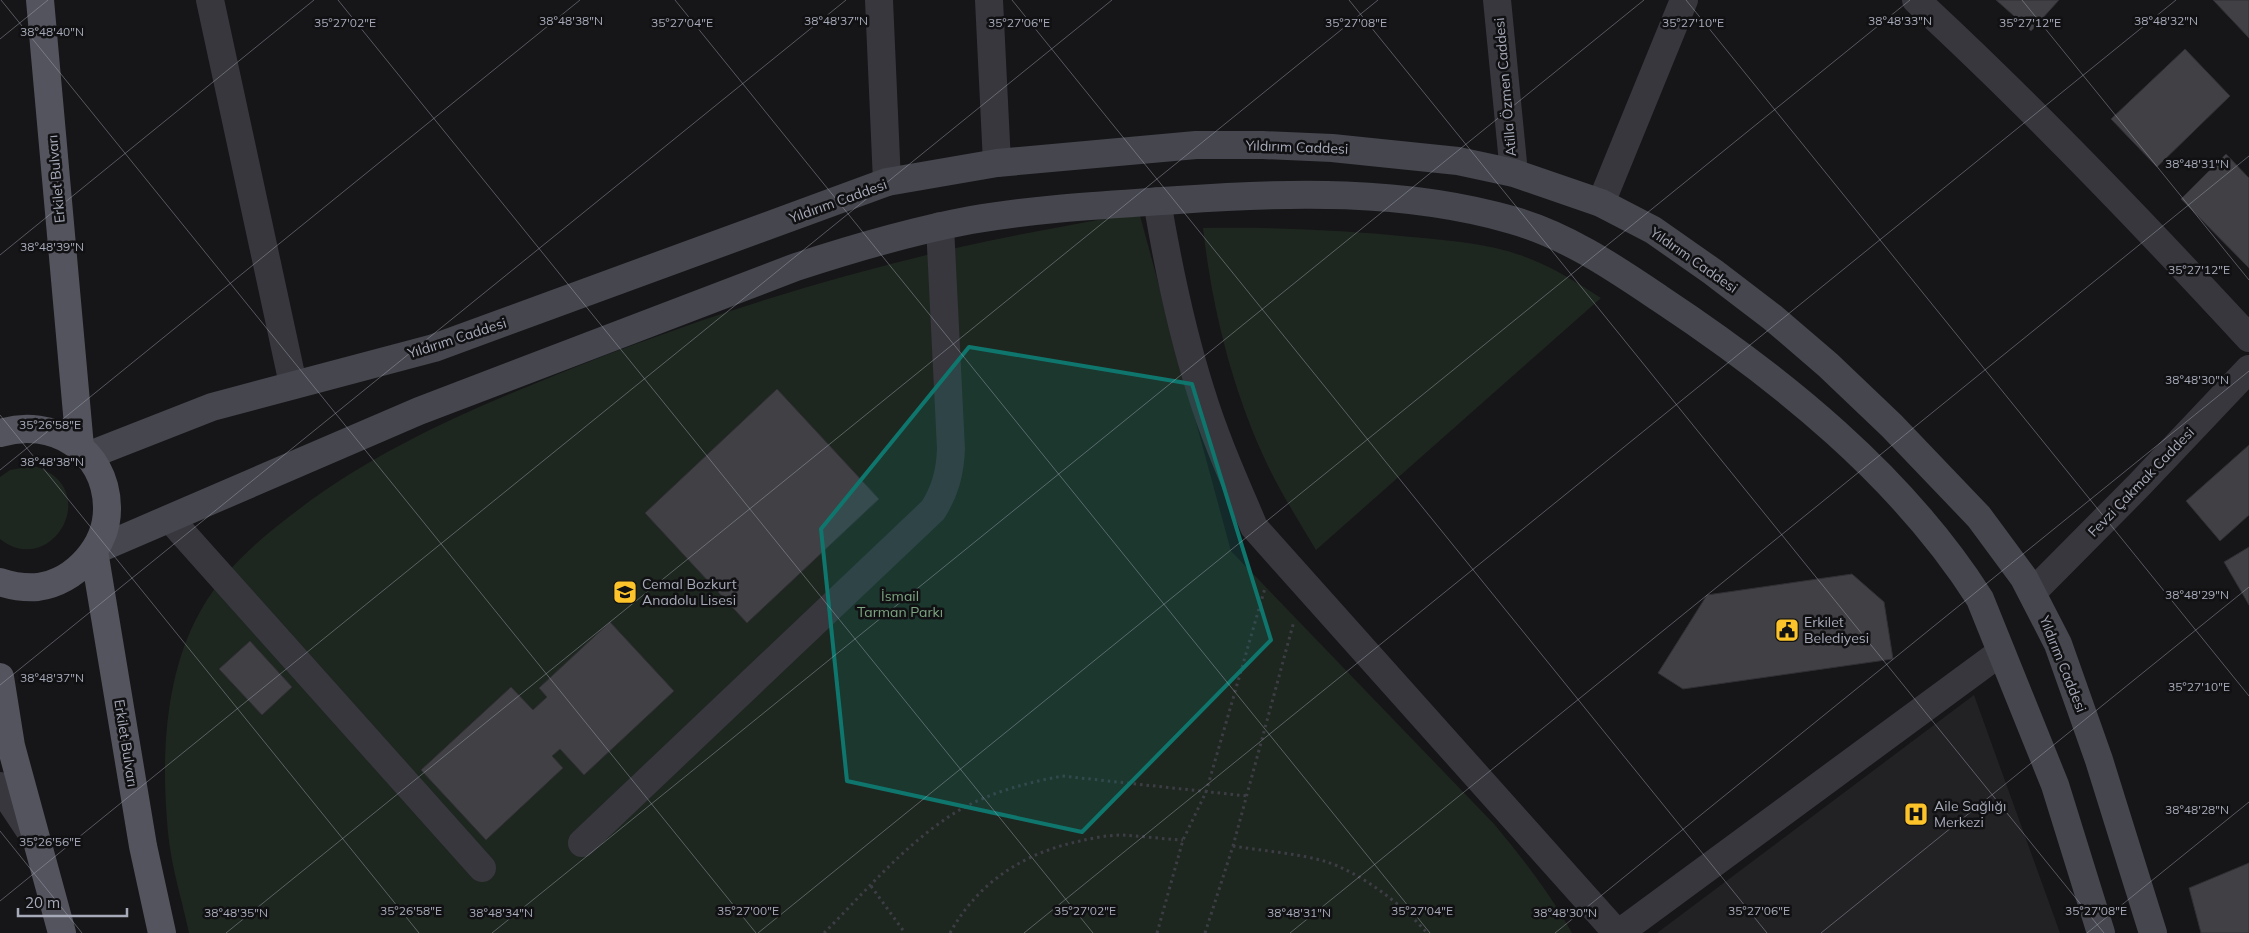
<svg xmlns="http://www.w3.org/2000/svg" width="2249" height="933" font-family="Mulish,sans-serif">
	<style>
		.built { fill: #222225 }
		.green { fill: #1e271f }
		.building { fill: #404045; stroke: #303034 }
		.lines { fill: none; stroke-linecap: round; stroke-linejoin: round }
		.path { stroke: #3d3e45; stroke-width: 3; stroke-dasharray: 2.5 4; stroke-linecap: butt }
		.street { stroke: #37373d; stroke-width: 28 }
		.secondary { stroke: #45464e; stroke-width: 28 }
		.primary { stroke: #53545d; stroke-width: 28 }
		.marked { fill: #0f766e; fill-opacity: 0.2; stroke: #0f766e; stroke-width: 4; stroke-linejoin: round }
		.ticks { fill: none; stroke: #a7abb9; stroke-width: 1; stroke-opacity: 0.45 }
		.labels { text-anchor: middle; stroke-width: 5; stroke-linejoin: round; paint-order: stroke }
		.street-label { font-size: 14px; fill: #a7abb9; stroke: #111113 }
		.poi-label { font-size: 14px; fill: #a7abb9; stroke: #111113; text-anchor: start }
		.park-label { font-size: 14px; fill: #7da582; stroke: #111113 }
		.ticks-label { font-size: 12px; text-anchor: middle; fill: #a7abb9; stroke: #111113; stroke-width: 5; stroke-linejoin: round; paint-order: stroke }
	</style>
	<rect width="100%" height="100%" fill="#161618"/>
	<!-- built -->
	<path class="built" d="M1974,695L2060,933H1657Z"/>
	<!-- green -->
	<path class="green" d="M1139,212L1231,551L1494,824C1523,859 1550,893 1572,933H189C182,900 171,866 168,832C161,760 164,674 201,610C223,571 255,543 290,516C358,463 433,426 512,393C656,332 804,283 956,248C1017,234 1078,224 1139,212Z
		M1203,228C1273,227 1343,230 1412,237C1452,241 1490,243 1528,258C1554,268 1578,283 1601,298L1316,550C1297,518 1277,487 1262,453C1230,381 1212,306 1203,228Z
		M34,466C105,487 52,580 0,539V477L10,470Z"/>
	<!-- building -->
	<path class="building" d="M1996,0H2059L2031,31Z
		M2213,0H2249V38Z
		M2185,49L2230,96L2157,167L2111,119Z
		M2226,154L2249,178V268L2181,199Z
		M777,389L879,499L747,623L645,513Z
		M2249,445V515L2220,541L2186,501Z
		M2249,547V605L2224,562Z
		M1852,574L1884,602L1893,659L1683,689L1658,673L1707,595Z
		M610,622L674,691L584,775L560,749L552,756L563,768L486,840L421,770L511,687L533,710L547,697L539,688Z
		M250,641L292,687L262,715L219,669Z
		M2249,863V933H2201L2189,888Z"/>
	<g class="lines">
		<!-- path -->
		<path class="path" d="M1233,846C1263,851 1295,853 1324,861C1360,872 1403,905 1427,933
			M871,886L905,933
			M824,933C862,895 899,851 944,820C979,795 1021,784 1062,776L1247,796
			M950,933C978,882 1024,853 1080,841C1093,838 1108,835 1122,835C1142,836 1163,839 1183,840
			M1157,933L1183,840L1206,792L1265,588
			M1205,933L1233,846L1294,621"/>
		<!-- street -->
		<path class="street" d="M210,0L293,384
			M879,0L887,182
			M989,0L997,163
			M1497,0L1514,173
			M1916,0C2032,107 2142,222 2249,338
			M1157,201C1168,266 1181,329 1201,392C1215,438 1235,482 1254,527L1617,933
			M1601,203L1684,0
			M170,519L482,868
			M2032,593L2139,485L2249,369
			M0,786L34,837
			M582,843L933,510C945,491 950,473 951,449L940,226
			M1619,933L2001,652"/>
		<!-- secondary -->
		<path class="secondary" d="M87,456L212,407L434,348L887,182L997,163L1196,145H1263L1332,148L1458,161L1514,173L1601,203L1653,230L1713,272L1772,317L1828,365L1892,426L1979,517L2024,578L2058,644L2099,760L2153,933
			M94,551L419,411L796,267C854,248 912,231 971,220C1039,208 1109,205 1178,200C1288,192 1404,189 1512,220C1566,235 1613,267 1659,298C1780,378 1902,476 1980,599L2055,785L2101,933"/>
		<!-- primary -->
		<path class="primary" d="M40,0L80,447
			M0,433C52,417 106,449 107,507C108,546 75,582 38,587C25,588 12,586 0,582
			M94,551L143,846L162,933
			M0,677L11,746L62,933"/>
	</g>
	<!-- marked area -->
	<path class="marked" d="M969,347L1192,384L1271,640L1082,832L847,781L821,529Z"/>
	<!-- ticks -->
	<path class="ticks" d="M1,0L756,933M338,0L1093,933M675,0L1430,933M1012,0L1767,933M1349,0L2104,933M1686,0L2249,696M2022,0L2249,280M0,39L48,0M0,255L314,0M0,415L419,933M0,470L580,0M0,685L846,0M0,831L82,933M0,901L1112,0M226,933L1378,0M492,933L1644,0M758,933L1910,0M1024,933L2176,0M1290,933L2249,156M1555,933L2249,371M1821,933L2249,587M2087,933L2249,802"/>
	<!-- icons -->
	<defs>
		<g id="school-square" transform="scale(1.25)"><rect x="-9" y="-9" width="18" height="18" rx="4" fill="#fcc42a" stroke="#111113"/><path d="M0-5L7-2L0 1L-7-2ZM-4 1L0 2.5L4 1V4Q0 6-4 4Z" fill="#111"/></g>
		<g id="civic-square" transform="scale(1.25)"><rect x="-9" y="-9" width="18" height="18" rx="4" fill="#fcc42a" stroke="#111113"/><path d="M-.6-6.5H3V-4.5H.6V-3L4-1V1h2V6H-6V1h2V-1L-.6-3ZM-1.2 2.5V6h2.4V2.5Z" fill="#111"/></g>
		<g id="hospital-square" transform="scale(1.25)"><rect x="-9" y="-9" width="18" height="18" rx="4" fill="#fcc42a" stroke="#111113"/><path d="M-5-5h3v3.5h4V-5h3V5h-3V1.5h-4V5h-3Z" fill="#111"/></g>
	</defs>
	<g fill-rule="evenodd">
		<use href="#school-square" x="625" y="592"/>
		<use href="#civic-square" x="1787" y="630"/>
		<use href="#hospital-square" x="1916" y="814"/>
	</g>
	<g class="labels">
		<!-- street labels -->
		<g class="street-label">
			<text transform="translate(1505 87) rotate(-95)" y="5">Atilla Özmen Caddesi</text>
			<text transform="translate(1297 147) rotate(2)" y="5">Yıldırım Caddesi</text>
			<text transform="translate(56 179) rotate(-95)" y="5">Erkilet Bulvarı</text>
			<text transform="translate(838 201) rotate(-20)" y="5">Yıldırım Caddesi</text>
			<text transform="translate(1694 260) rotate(35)" y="5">Yıldırım Caddesi</text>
			<text transform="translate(457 338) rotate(-18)" y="5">Yıldırım Caddesi</text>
			<text transform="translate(2141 482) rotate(-46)" y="5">Fevzi Çakmak Caddesi</text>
			<text transform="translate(2063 664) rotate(68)" y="5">Yıldırım Caddesi</text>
			<text transform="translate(126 743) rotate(81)" y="5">Erkilet Bulvarı</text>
		</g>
		<!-- poi labels -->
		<g class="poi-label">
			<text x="642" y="589">Cemal Bozkurt<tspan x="642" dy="16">Anadolu Lisesi</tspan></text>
			<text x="1804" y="627">Erkilet<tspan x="1804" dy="16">Belediyesi</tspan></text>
			<text x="1934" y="811">Aile Sağlığı<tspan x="1934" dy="16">Merkezi</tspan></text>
		</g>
		<!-- park labels -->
		<g class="park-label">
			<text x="900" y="601">İsmail<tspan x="900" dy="16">Tarman Parkı</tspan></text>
		</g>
	</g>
	<g class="ticks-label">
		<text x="571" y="25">38°48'38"N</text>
		<text x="836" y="25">38°48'37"N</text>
		<text x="1900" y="25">38°48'33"N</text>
		<text x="2166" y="25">38°48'32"N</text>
		<text x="1019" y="27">35°27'06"E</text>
		<text x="1693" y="27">35°27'10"E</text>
		<text x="345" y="27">35°27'02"E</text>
		<text x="682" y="27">35°27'04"E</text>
		<text x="1356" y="27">35°27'08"E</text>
		<text x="2030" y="27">35°27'12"E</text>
		<text x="52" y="36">38°48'40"N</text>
		<text x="2197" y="168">38°48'31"N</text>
		<text x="52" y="251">38°48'39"N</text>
		<text x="2199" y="274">35°27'12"E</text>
		<text x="2197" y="384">38°48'30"N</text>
		<text x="50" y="429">35°26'58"E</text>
		<text x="52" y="466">38°48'38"N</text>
		<text x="2197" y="599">38°48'29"N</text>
		<text x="52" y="682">38°48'37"N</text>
		<text x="2199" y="691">35°27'10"E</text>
		<text x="2197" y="814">38°48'28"N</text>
		<text x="50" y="846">35°26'56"E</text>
		<text x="411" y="915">35°26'58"E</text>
		<text x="748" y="915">35°27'00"E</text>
		<text x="1085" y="915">35°27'02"E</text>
		<text x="1422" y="915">35°27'04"E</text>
		<text x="1759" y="915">35°27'06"E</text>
		<text x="2096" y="915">35°27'08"E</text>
		<text x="236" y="917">38°48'35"N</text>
		<text x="501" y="917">38°48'34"N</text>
		<text x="1299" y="917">38°48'31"N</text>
		<text x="1565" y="917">38°48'30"N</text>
	</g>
	<!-- scale -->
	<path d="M18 908v8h109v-8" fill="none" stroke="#a7abb9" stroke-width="2.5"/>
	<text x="25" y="908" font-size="15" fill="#a7abb9" stroke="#111113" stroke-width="4" paint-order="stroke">20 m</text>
</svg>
